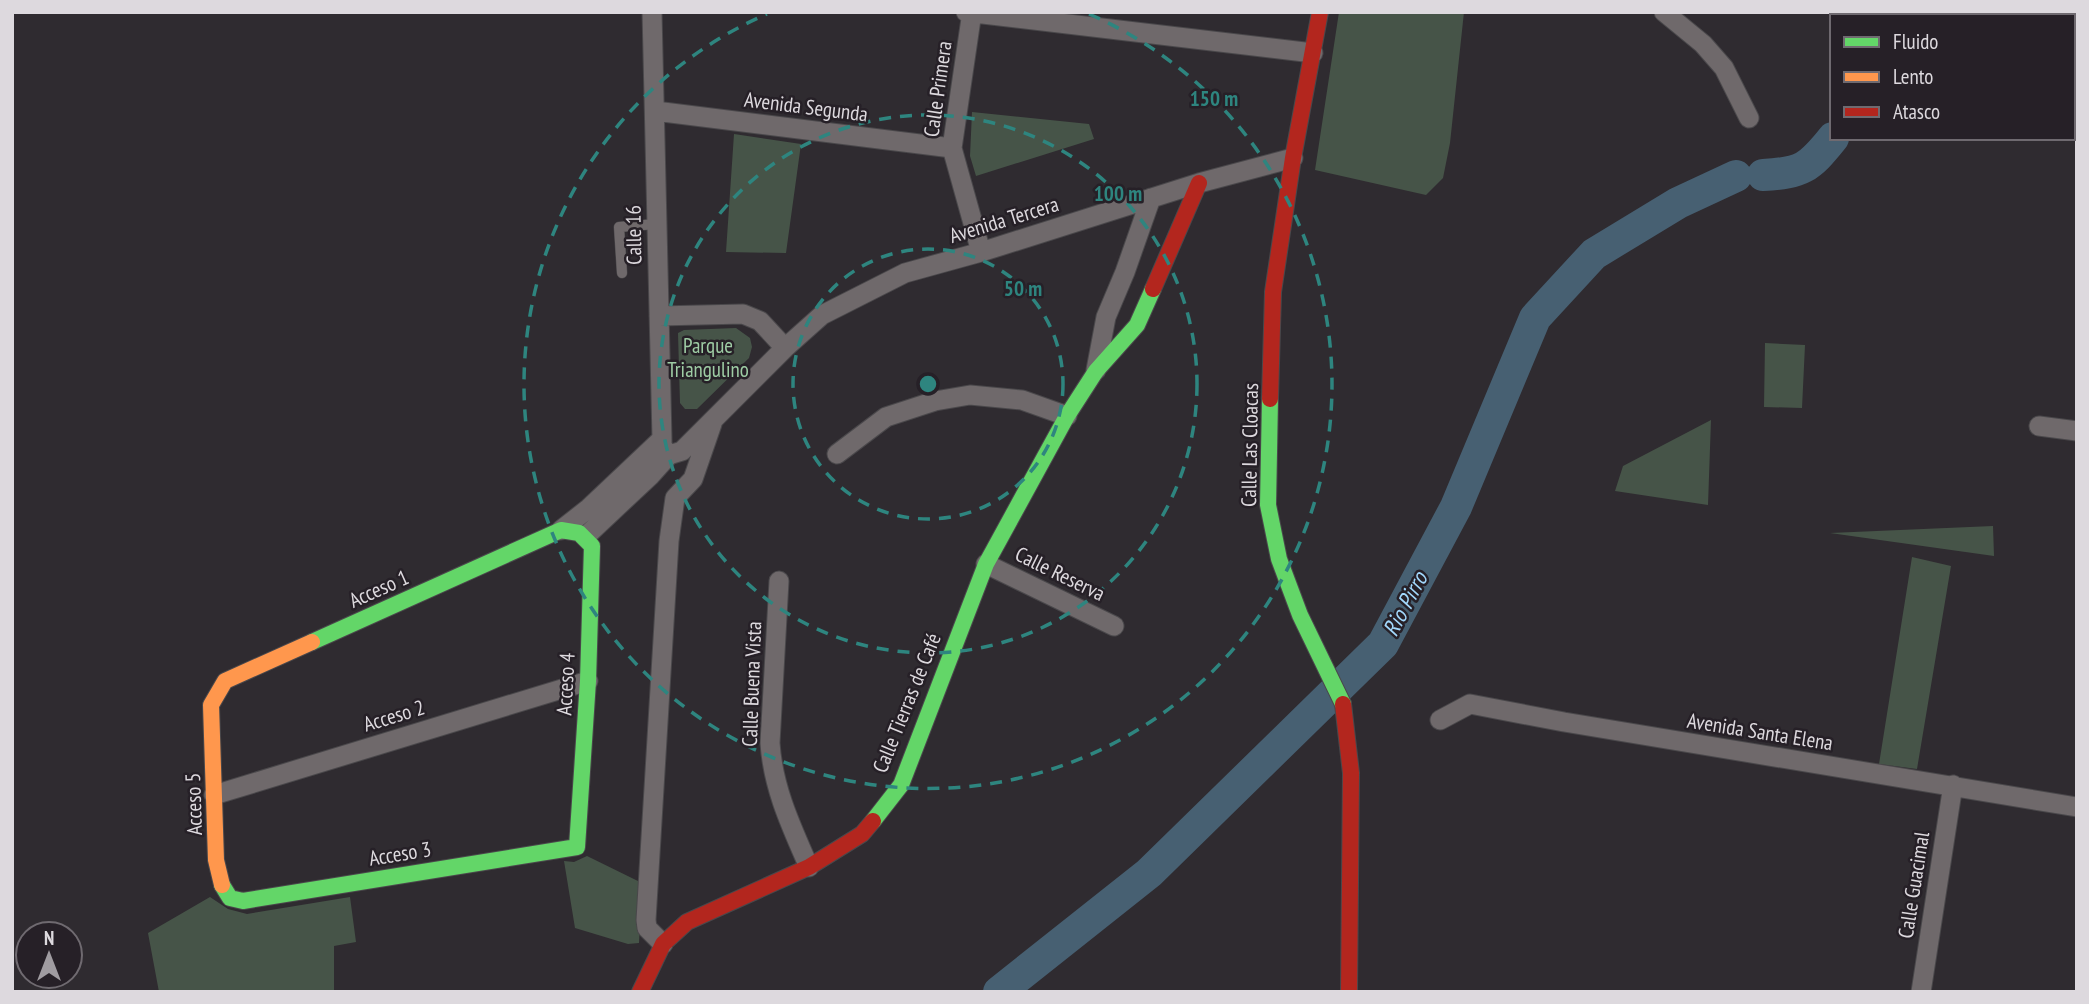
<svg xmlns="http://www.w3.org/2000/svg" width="2089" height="1004" font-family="'PT Sans Narrow',sans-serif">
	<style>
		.green { fill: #465448 }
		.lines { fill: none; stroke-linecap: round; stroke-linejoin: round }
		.river { stroke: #476072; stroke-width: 32 }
		.lane-casing { stroke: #4a484b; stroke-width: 11 }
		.street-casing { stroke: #4a484b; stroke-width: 21 }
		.fast-casing { stroke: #4a484b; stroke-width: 18 }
		.slow-casing { stroke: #4a484b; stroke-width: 18 }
		.jam-casing { stroke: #4a484b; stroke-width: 18 }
		.lane { stroke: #6f696b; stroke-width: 10 }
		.street { stroke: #6f696b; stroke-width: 19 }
		.fast { stroke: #63d668; stroke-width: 16 }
		.slow { stroke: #ff974d; stroke-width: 16 }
		.jam { stroke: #b3261e; stroke-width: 16 }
		.ring { fill: none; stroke: #2e857f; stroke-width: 3.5; stroke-dasharray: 12 9 }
		.labels { text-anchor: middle; stroke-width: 5; stroke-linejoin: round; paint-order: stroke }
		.street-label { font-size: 21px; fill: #ddd9de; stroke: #262027 }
		.park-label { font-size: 21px; fill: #9ecca4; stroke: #262027 }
		.water-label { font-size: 23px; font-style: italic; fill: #a2d8fc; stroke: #262027 }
		.centre { fill: #2e857f; stroke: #262027; stroke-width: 3.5 }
		.ring-label { font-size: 21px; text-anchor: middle; font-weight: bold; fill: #2e857f; stroke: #262027; stroke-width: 5; stroke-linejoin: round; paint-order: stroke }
	</style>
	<rect width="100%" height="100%" fill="#2f2b30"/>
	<!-- green -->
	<path class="green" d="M1339,12H1464L1450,143L1443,178L1426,195L1315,170Z
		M972,112L1089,124L1094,139L976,176L970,156Z
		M734,134L801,144L786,253L726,252Z
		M736,328L750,338L752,347L749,358L697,409H685L680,403L678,333L684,330Z
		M1765,343L1805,345L1802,408L1764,407Z
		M1711,420L1708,505L1615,491L1623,466Z
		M1993,526L1994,556L1830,533Z
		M1912,557L1951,566L1917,769L1879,764Z
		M587,856L642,883L639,943L628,944L575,928L564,861L574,862Z
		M210,897L228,909L247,914L350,897L356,942L334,946V992H159L148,933Z"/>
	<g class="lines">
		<!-- river -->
		<path class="river" d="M1872,16L1873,12
			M1763,175C1802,173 1809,168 1833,138
			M999,992L1149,873L1383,644L1456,507L1535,318L1594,254L1678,203L1736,176"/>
		<!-- lane casing -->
		<g class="lane-casing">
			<path id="lane" d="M622,273L619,227L656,224"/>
		</g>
		<!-- street casing -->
		<g class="street-casing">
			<path id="street" d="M652,12L662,439V446L669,455
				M966,12L1313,53
				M972,12L952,148L981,252
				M1664,12L1703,44L1724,68L1749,118
				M655,111L952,148
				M659,316L743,314L760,321L785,348
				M1096,370L1106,317L1125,272L1151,198
				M2039,426L2077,431
				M837,454L886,417L935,401L970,395L1022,400L1067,416
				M669,455L682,451L785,348L822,315L905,273L981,252L1199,183L1293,158
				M561,530L589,508L662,439
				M586,536L651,475L669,455
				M986,564L1114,626
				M779,581L770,743C773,788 791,826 809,867
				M1440,720L1470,704L1564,722L2077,807
				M214,795L588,681
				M663,944L647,928L646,920L669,541L675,498L693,479L712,424
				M1921,992L1953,785"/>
		</g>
		<!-- fast casing -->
		<g class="fast-casing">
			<path id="fast" d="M1270,399L1268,505L1279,559L1300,615L1343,704
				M312,642L561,530
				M873,821L901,785L986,564L1067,416L1096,371L1137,325L1153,289
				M222,885L230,898L243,901L577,847L588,681L592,546L579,533L561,530"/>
		</g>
		<!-- slow casing -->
		<g class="slow-casing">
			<path id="slow" d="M222,885L216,860L211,705L225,681L312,642"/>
		</g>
		<!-- jam casing -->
		<g class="jam-casing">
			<path id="jam" d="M1153,289L1199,183
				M1270,399L1273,292L1293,158L1320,12
				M1343,704L1351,773L1349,992
				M640,992L663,944L687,922L809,867L862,834L873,821"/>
		</g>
		<!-- lane -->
		<use href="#lane" class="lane"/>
		<!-- street -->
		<use href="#street" class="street"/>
		<!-- fast -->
		<use href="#fast" class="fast"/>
		<!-- slow -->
		<use href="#slow" class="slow"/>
		<!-- jam -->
		<use href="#jam" class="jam"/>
	</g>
	<!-- distance rings -->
	<g class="ring">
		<circle cx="928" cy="384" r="135"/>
		<circle cx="928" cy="384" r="269"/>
		<path d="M1089 14A404 404 0 1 1 767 14"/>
	</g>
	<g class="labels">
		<!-- street labels -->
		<g class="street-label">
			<text transform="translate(938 89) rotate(-82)" y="7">Calle Primera</text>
			<text transform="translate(806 107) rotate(7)" y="7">Avenida Segunda</text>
			<text transform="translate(1004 220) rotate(-17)" y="7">Avenida Tercera</text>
			<text transform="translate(634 235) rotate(-91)" y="7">Calle 16</text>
			<text transform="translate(1250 445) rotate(-89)" y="7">Calle Las Cloacas</text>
			<text transform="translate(1060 574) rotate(26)" y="7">Calle Reserva</text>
			<text transform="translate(379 589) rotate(-24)" y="7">Acceso 1</text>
			<text transform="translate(566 684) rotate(-87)" y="7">Acceso 4</text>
			<text transform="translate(752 684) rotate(-88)" y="7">Calle Buena Vista</text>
			<text transform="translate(907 703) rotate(-68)" y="7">Calle Tierras de Café</text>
			<text transform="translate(394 716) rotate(-17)" y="7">Acceso 2</text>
			<text transform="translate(1760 732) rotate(9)" y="7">Avenida Santa Elena</text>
			<text transform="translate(194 804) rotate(-92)" y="7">Acceso 5</text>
			<text transform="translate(400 854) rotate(-9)" y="7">Acceso 3</text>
			<text transform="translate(1914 885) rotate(-81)" y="7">Calle Guacimal</text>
		</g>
		<!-- park labels -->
		<g class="park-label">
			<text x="708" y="353">Parque<tspan x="708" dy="24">Triangulino</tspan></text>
		</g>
		<!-- water labels -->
		<g class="water-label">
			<text transform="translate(1405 604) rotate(-62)" y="8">Rio Pirro</text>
		</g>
	</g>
	<circle cx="928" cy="384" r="10" class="centre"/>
	<g class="ring-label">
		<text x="1214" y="106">150 m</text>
		<text x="1118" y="201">100 m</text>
		<text x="1023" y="296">50 m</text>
	</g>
	<!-- border -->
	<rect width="2089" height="1004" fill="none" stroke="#ddd9de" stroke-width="28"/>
	<!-- legend -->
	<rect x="1830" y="14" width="245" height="126" fill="#262027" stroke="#6f6a70" stroke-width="2"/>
	<rect x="1844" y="37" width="35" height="10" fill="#63d668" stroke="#6f6a70" stroke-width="2"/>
	<text x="1893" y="49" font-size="21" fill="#ddd9de">Fluido</text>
	<rect x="1844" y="72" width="35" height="10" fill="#ff974d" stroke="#6f6a70" stroke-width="2"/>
	<text x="1893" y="84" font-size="21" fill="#ddd9de">Lento</text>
	<rect x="1844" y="107" width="35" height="10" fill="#b3261e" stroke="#6f6a70" stroke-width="2"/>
	<text x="1893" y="119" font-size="21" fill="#ddd9de">Atasco</text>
	<!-- north arrow -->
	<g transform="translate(49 955)"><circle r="33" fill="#262027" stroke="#6f6a70" stroke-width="2"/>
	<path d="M0-5L12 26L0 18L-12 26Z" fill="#a09ca1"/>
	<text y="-10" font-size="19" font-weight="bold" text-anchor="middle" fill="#ddd9de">N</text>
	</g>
</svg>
